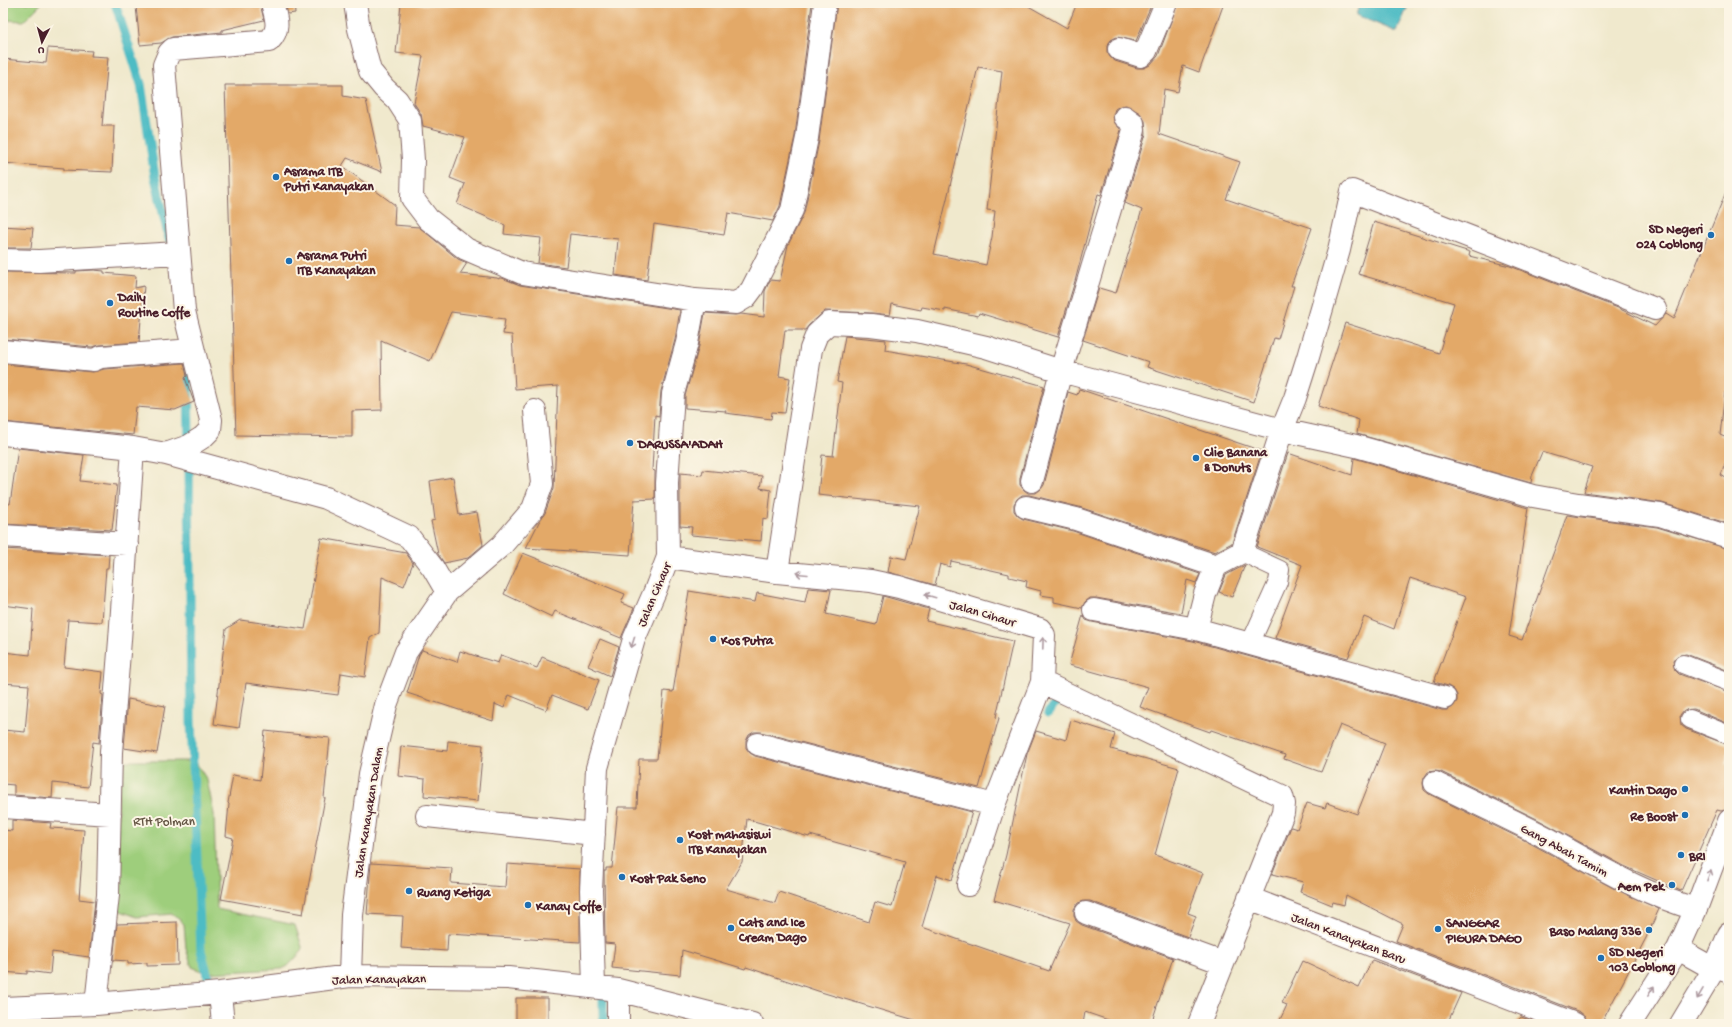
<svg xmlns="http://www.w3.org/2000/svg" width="1732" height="1027" font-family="'Gochi Hand',sans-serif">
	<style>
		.green { fill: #9ece7c; stroke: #747654 }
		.water { fill: #4ebcc4; stroke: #4c6e78 }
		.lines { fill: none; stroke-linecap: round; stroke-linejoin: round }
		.stream { stroke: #4ebcc4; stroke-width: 9 }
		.building { fill: #e3a968; fill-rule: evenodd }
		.lane-casing { stroke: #846664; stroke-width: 20 }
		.street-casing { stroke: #846664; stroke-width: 24 }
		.primary-casing { stroke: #846664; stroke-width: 24 }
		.lane { stroke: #fff; stroke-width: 18 }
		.street { stroke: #fff; stroke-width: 22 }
		.primary { stroke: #fff; stroke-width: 22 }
		.oneway { stroke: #ae9aa0 }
		.poi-dot { fill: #1f6fb2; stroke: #fcf5e5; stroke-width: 1.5 }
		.labels { text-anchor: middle; stroke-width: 4; stroke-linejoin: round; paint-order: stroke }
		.poi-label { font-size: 13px; font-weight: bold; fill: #4a1f2b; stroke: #fcf5e5; text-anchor: start }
		.street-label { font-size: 13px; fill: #4a1f2b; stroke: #fcf5e5 }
		.park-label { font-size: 13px; fill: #635443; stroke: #fcf5e5 }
	</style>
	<rect width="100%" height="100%" fill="#fcf5e5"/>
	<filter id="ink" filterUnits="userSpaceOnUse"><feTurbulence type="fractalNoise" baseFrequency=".025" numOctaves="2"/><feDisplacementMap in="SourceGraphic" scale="8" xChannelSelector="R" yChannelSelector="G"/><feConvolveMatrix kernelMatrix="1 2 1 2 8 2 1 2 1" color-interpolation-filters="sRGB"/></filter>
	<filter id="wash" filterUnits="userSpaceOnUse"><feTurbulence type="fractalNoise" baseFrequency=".012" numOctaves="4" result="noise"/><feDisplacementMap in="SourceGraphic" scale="16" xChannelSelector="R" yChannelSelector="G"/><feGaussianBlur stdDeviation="0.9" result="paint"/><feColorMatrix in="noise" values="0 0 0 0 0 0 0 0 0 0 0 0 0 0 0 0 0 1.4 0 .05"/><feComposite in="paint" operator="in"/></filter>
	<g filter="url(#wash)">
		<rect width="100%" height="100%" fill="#f0e9cd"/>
		<!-- green -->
		<path class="green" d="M3,3H42L24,21L3,20Z
			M120,761H195L207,780L214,814L217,909L295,925L303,950L288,966L282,969L206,973L192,967L186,949L184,924L173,914L137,917L118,910L116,862Z"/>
		<!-- water -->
		<path class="water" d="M1360,3H1409L1397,32L1356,15Z"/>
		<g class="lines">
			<!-- stream -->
			<path class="stream" d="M115,3L141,84L155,177L169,239
				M188,361L189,445
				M189,459L191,721L201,950L213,995
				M1048,713C1055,703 1058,700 1070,704
				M603,999V1024"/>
		</g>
		<g id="blocks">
			<!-- building -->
			<path class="building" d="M164,3H260L264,20L222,30V32L172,37L161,43L140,45L136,6Z
				M285,3H294L295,13L288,14Z
				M447,3H812L795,136L780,206L773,221L728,213L724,235L654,224L647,280L615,275L618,239L570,234L566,267L538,263L541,238L504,234L505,225L457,204L465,184L450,178L465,137L423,126L421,114L414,103L423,56L396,53L401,4L446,6Z
				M837,3H1023L1067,28L1077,3H1152L1136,41L1117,37L1111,40L1107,46V52L1110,57L1115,61L1137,68H1144L1150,65L1158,56L1178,3H1224L1199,72L1183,66L1178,92L1164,89L1159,134L1240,162L1226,199L1312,228L1291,286H1294L1278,339L1274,338L1254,402L1147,367L1149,362L1083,340L1099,288L1116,293L1142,210L1125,203L1146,134L1145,121L1140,113L1126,105L1120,106L1115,109L1113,115L1114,122L1121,130L1101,195L1098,194L1075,281L1058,337L979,313L978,316L945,309V311L922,307L921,310L892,304L890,315L872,313L825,311L809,325L805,330H785L779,376L790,378L785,413L772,412L771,419L725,413L726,411L685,408V396L699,346L705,313L735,315L741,314L764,317L765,291L770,280L780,281L788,245L804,213L819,141ZM978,67L1002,71L987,210L995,211L992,237L986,265L934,254Z
				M48,48L92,51L91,56L108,57L102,126H114L112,172L64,170V168L3,163V59L46,63Z
				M225,85H343V96L366,100L382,172L347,158L342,166L395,205L394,225L419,227L458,259L467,263L460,274L497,278L499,279V278H502L520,285L680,310L675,340L661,391L659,416L655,415L652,470L655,471V499L634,500L630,555L526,548L539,522L545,513L554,488L558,386L515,389L512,335L503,334L505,319L451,312L430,361L381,340L382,410L352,411V437L236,435Z
				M1728,187L1729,393L1725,392L1720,435L1729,439V453L1721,475L1729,480V524L1662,503L1584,492L1592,467L1542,452L1532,476L1531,483L1357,434L1359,420L1318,406L1345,323L1439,353L1454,303L1358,274L1374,222L1470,252L1469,256L1510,266L1618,308L1655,326L1666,314L1674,319Z
				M3,226L33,228L31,248H3Z
				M94,270L104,271V273L136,276L135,288L144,286L139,342L100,345L92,347L3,339V272L76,273V271Z
				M845,336L886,340L885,350L966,364L1044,386L1020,478V485L1024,490L1028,493H1036L1041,489L1044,485L1068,392L1077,395L1079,389L1262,451L1232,543L1215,552L1079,507L1029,495H1022L1017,499L1014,504V511L1018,516L1023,519L1073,531L1200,574L1196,583L1187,580L1181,613L1096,598H1090L1085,602L1082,608L1054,602V597L1040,595L1041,591L1026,587L1027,581L1009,577V574L951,561L950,567L940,564L935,585L888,572L891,556L906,559L920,506L818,495L822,455L833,456L842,383L837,382Z
				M184,363L187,376L185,378L194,402L175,410L136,407L133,435L3,422V364L93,372L104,369Z
				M18,448L84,455L80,481L117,485L112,530L3,524V503L10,504Z
				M1288,453L1352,475L1354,458L1528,508L1509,636L1522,640L1567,515L1657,527L1729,549V671L1686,654L1677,656L1673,661L1675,670L1679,674L1729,692V724L1694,709L1684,710L1680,715L1681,725L1686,729L1729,745V751L1725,763L1729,765V809L1721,811L1717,810L1681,891L1624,866L1537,819L1441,772L1435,771L1428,772L1424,778L1423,783L1424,790L1429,794L1526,841L1613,888L1659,909L1646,938L1601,1024H1587L1585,1016L1580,1012L1396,941L1403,924L1346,895L1344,905L1333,902L1332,905L1300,892L1303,882L1272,874L1291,827L1297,829L1307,803L1325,808L1327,803L1357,814L1385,743L1340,725L1321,772L1284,759L1285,755L1211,730L1210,732L1140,707L1148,687L1069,665L1083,615L1086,620L1092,622L1193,641L1442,710H1448L1453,707L1457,701V695L1454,690L1448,686L1434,682L1466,597L1410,578L1394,629L1364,617L1348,658L1275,638L1302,565L1257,547Z
				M703,470L762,476L760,488L771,490L768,519L763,518L761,541L691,535L692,527L680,526V473L702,475Z
				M453,477L459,515L477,512L483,545L468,558L444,563L438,554L431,521L435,520L430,481Z
				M321,538L406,553L413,563L404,586L382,577L379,633L370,638L365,677L341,673L338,695L246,683L239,728L214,724L226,629L240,620L305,629Z
				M3,549L109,555L108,568H106L102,622L68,620L64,667L103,672L101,694L103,695L99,743L93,742L88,787L53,783L52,798L14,795V785L3,784V730L25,732L29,685L3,683V652L30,655L33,609L3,605Z
				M523,553L625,594L621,603L634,608L621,638L555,611L552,617L504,594Z
				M1245,565L1232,597L1219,592L1226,575Z
				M808,588L831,590L826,614L876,625L883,596L929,609L926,621L1013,641L996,717L999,718L979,788L761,732H754L749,735L746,741V748L750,753L755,756L972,812L952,880L937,875L922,927L1049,971L1070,923L994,900L1006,855L1027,754L1036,731L1066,740L1071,720L1115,734L1111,749L1179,768L1155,855L1203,873L1188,913L1196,916L1188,937L1090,901H1084L1078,903L1074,909V915L1076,921L1082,925L1173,958L1151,1024H1120L1085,1012L1083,1024H928L821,992L746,967L745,969L682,950L680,975L612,968L615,944L605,943L604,871H606V868H612L618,807H637L639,759H657L664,691L673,692L689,591L755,602L757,593L805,602ZM747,819L809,837L810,835L905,862L892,907L875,902L869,922L779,892L775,903L726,889L742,862Z
				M600,639L619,647L610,676L588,666Z
				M422,650L457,662L460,651L498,663L501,655L537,668L542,657L599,680L588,709L552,695L546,710L509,695L504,708L495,704L493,721L407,693L419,655Z
				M128,699L165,706L157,753L124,748Z
				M265,731L330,738L324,798H325L303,914L221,899L233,838L226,836L229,804L228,803L233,775L260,780Z
				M448,741L483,745L478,801L424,796L425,779L398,776L401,746L447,751Z
				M12,820L51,823L50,828L84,830L79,899L95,901L89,957L52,952L50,974L27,971V974L3,972V830L12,831Z
				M371,863L452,868L451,883L505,887L507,864L580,869V942L448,934L447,951L401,948L403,916L367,914Z
				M177,922L178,965L147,966V963L128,964V961L113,960L117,924Z
				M1372,960L1461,993L1447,1024H1278L1287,1005L1282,1003L1302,961L1359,987Z
				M516,998H548V1024H516Z
				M1521,1017L1540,1024H1515Z"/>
		</g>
	</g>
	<g filter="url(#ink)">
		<use href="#blocks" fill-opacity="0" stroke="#846664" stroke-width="1"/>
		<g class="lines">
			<!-- lane casing -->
			<g class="lane-casing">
				<path id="lane" d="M1242,552L1280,570L1278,582L1250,644
					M1683,664L1729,682
					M1690,719L1729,735
					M1714,969L1729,974"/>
			</g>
			<!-- street casing -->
			<g class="street-casing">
				<path id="street" d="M355,3L359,29L370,71L384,88L397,100L410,120L413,160L412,198L428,219L466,249L522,273L695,300L736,303L746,297L752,289L792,210L807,138L825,3
					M1119,49L1141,56L1146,51L1166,3
					M3,260L39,261L178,253
					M3,351L94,360L101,357L193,350
					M3,434L133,448L166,454L189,446L203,437L210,430L211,420L184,311L164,65L169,53L173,49L269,41C281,29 276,18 272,3
					M166,454L326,498L409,537L433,568L447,592
					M1032,481L1061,371L1134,130L1133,123L1125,117
					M1026,507L1076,519L1216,566
					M3,536L127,544
					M668,557L667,483L673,394L687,343L695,300
					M777,572L811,349L817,334L829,323L871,325L917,331L986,347L1061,371L1282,430L1356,446L1533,496L1578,504L1660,515L1729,537
					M1094,610L1196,629
					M1042,682L1282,796L1284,804L1283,813L1199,1024
					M1445,698L1196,629L1205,594L1216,566L1242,552L1282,430L1295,398L1308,357L1339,250L1352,191L1655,309
					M758,744L994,805
					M1435,783C1471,801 1509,818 1545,837C1593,863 1642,894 1696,909
					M3,807L110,814
					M427,816L594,834
					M1249,898L1575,1024
					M1086,913L1223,963
					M350,976L352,915L370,774L386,705L406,652L447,592L502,545L533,509L542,484L535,411
					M594,986L591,890L597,768L634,639L655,591L668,557L777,572L871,581L899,587L1040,629L1044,635L1042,682L994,805L968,885
					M618,990V1024
					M220,993L223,1024
					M96,1004L108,895L111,752L120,640L133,448
					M3,1008L96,1004L220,993L350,976L508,978L618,990L752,1024"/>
			</g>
			<!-- primary casing -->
			<g class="primary-casing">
				<path id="primary" d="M1678,949L1714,969
					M1630,1024L1678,949L1696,909L1729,821
					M1681,1024L1714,969L1729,934"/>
			</g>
			<!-- lane -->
			<use href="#lane" class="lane"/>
			<!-- street -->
			<use href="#street" class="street"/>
			<!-- primary -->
			<use href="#primary" class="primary"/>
		</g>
		<!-- one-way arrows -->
		<defs><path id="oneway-shaft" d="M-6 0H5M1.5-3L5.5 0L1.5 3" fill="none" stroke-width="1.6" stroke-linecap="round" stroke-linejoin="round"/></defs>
		<g class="oneway">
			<use href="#oneway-shaft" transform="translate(802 574) rotate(-175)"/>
			<use href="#oneway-shaft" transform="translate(930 596) rotate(-164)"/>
			<use href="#oneway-shaft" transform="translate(633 642) rotate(108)"/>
			<use href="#oneway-shaft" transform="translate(1043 643) rotate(-88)"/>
			<use href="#oneway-shaft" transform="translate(1709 875) rotate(-70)"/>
			<use href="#oneway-shaft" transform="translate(1651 991) rotate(-58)"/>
			<use href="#oneway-shaft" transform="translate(1700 994) rotate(120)"/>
		</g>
	</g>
	<!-- markers -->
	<g class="poi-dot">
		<circle cx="276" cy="177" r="4"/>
		<circle cx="1711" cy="235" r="4"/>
		<circle cx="289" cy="261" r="4"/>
		<circle cx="110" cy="303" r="4"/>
		<circle cx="630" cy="443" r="4"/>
		<circle cx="1196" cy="458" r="4"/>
		<circle cx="713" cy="639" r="4"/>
		<circle cx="1685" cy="789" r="4"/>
		<circle cx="1685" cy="815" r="4"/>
		<circle cx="680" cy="840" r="4"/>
		<circle cx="1681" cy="855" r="4"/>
		<circle cx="622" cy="877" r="4"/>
		<circle cx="1672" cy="885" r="4"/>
		<circle cx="409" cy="891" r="4"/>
		<circle cx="528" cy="905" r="4"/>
		<circle cx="731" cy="928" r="4"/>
		<circle cx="1438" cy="929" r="4"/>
		<circle cx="1649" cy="930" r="4"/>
		<circle cx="1601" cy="958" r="4"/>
	</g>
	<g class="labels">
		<!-- poi labels -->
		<g class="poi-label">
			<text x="284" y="175">Asrama ITB<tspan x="284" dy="15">Putri Kanayakan</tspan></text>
			<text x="1703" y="233" text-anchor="end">SD Negeri<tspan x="1703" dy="15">024 Coblong</tspan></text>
			<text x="297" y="259">Asrama Putri<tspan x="297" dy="15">ITB Kanayakan</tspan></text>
			<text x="118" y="301">Daily<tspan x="118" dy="15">Routine Coffe</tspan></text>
			<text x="638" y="448">DARUSSA'ADAH</text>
			<text x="1204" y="456">Clie Banana<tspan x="1204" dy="15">&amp; Donuts</tspan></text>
			<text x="721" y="644">Kos Putra</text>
			<text x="1677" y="794" text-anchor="end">Kantin Dago</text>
			<text x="1677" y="820" text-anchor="end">Re Boost</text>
			<text x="688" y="838">Kost mahasiswi<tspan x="688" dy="15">ITB Kanayakan</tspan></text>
			<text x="1689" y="860">BRI</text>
			<text x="630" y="882">Kost Pak Seno</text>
			<text x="1664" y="890" text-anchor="end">Aem Pek</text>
			<text x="417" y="896">Ruang Ketiga</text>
			<text x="536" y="910">Kanay Coffe</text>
			<text x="739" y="926">Cats and Ice<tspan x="739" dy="15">Cream Dago</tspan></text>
			<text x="1446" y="927">SANGGAR<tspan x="1446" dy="15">PIGURA DAGO</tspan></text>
			<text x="1641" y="935" text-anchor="end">Baso Malang 336</text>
			<text x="1609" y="956">SD Negeri<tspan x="1609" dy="15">103 Coblong</tspan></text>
		</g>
		<!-- street labels -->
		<g class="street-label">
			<text transform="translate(653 594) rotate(-67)" y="5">Jalan Cihaur</text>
			<text transform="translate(983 612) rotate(16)" y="5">Jalan Cihaur</text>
			<text transform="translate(367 812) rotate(-81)" y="5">Jalan Kanayakan Dalam</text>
			<text transform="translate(1565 849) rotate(28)" y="5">Gang Abah Tamim</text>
			<text transform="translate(1349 937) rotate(21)" y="5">Jalan Kanayakan Baru</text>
			<text transform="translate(379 978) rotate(-1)" y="5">Jalan Kanayakan</text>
		</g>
		<!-- park labels -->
		<g class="park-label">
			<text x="164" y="825">RTH Polman</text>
		</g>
	</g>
	<!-- margin -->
	<rect width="1732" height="1027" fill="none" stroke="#fcf5e5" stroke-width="16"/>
	<!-- north arrow -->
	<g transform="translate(42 42) rotate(186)" stroke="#fcf5e5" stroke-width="3" paint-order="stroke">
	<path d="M0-3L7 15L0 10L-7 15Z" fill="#4a1f2b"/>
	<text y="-6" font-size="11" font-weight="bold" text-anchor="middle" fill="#4a1f2b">U</text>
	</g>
</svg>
